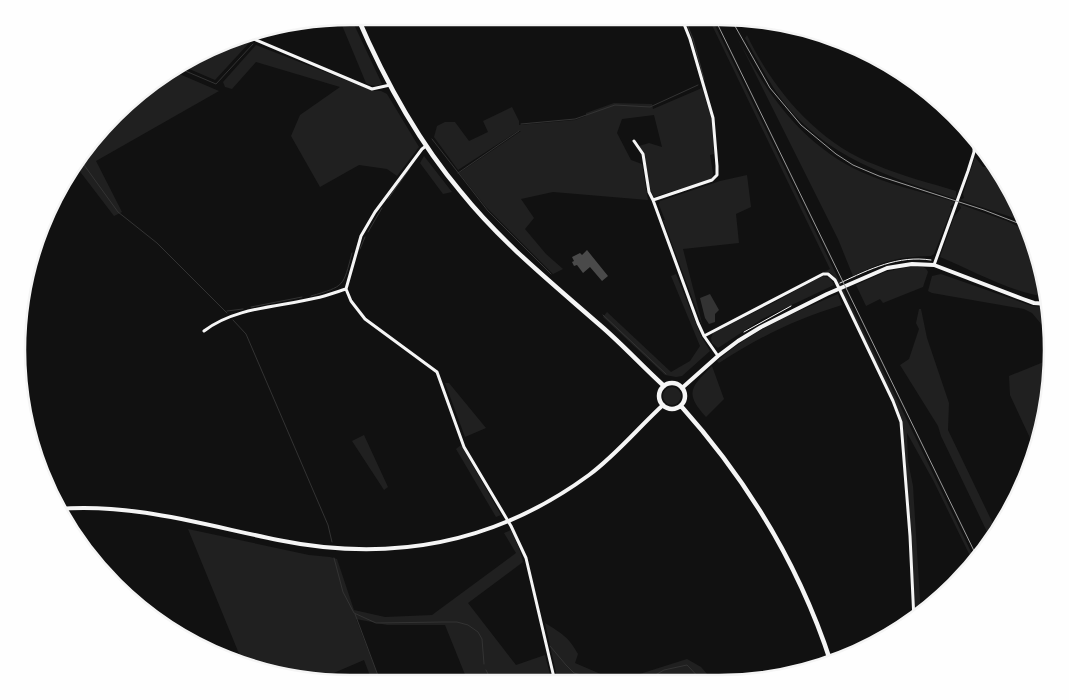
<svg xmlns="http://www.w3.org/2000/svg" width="1069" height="700" font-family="'PT Sans',sans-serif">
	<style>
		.green { fill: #202020 }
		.water { fill: #333 }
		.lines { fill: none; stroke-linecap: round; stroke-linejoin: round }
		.stream { stroke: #333; stroke-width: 1 }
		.building { fill: #4a4a4a }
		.path { stroke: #f5f5f5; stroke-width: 1 }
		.minor { stroke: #f5f5f5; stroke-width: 3 }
		.tertiary { stroke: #f5f5f5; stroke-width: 4 }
		.secondary { stroke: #f5f5f5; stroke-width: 4.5 }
		.rail { stroke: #9a9a9a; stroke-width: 1 }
		.rim { fill: none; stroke: #f5f5f5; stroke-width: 2.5 }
	</style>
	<rect width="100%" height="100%" fill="#111"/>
	<!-- green -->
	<path class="green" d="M350,16L382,84C375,87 372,86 366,83L339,18Z
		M709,19H712L976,562L974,564L934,482L907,433L908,461L913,486L921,615L916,619L903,426L891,395L855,320L844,295L832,274L829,272H824L830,269Z
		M735,33C766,94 805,150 871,176C898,187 927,193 955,202L950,207L952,208L934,254L931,256C896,257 884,261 853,276L838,239Z
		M747,35C773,90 818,143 876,165C902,176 930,183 956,191V199C890,177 826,158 782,100C768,81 757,59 745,38Z
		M240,36L250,42L215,80L180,65Z
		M256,45L374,91H381L387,94L419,147L397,176L387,169L359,165L320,187L291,136L300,115L340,87L256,62L232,89L225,87L223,82Z
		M170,70L219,91L96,161L122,212L114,216L75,165L85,147L164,73Z
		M702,88L712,120L714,154L710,155L713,173L712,179L654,197C645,182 650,161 639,146L649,143L662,147L654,115L622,119L617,133L631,160L642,164L648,200L553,192L521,199L534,218L525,229L546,254L563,269L553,274L486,207L459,173L521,131H518L458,170L434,137L437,126L445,122H455L469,141L488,132L483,121L512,107L519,121V125L575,120L586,116V113L614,103L652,104L653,109Z
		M424,156L452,192L443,194L420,163Z
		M975,157L983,167H996L1018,203L1026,224L1014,218L960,200L964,198L963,194Z
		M747,175L751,207L736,214L739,243L683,249L703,327L663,220H665L659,205L660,201L720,181Z
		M959,204L1007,221L1029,232L1041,264L1047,297C1010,292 974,271 940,257L954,217L961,208Z
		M908,267C915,266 925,264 928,272L923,287L883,303L880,299L866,306L856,285L885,272Z
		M676,274L701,336L710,351L682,376L676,377L665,375L603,317L607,312L671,372L690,361L700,346L671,276Z
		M941,274L1032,306L1049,308L1052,337L1032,313L1024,309L932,293L928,291L932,276Z
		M822,276L830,278L834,285L762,319L718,348L712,343L711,338L713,333L775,302Z
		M838,294L842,305C796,319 759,337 719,363L717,361C752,330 796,312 838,294Z
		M919,309H921L927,338L949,403L948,430L997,532L991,540L941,436L938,426L900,365L909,359L919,329L916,323Z
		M1051,359L1050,394L1040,436L1030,438L1010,395L1009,376Z
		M712,366L724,399L706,417C684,393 691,387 712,366Z
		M445,383H449L486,428L465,437Z
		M663 396a9 9 0 1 1 18 0a9 9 0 1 1-18 0Z
		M364,435L388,487L384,490L352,441Z
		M461,445L501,515L496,517L456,449Z
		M188,529L309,555L330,557L337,559L354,610L385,617L432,615L516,553L504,533L511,530L520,551L523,562L468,603L516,665L545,655L552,682H468L445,625H387L356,619L380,681H372L364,660L315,681H306L242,661Z
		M545,623C561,633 569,637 578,654L575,663L603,675L627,678L687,659L701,667L715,683L558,682Z"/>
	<!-- water -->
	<path class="water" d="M710,294L719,310L715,314V322L709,324L705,318L700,298Z"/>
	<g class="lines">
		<!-- stream -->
		<path class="stream" d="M685,19L693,39L704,79
			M176,67L216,84L253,44
			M521,124L575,119L615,105L650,107L698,85
			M432,139L488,211L551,274
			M79,158L118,212L157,243L227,313
			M458,173L519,131
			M388,199L410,168
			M368,232L382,208
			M360,249L365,237
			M311,296C345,286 343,287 352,253
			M251,307L302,297
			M227,311L243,309
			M603,315L666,374
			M233,320L246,334L328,525L332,542
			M334,558L343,592L354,613L376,623L443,622H457L468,625L478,632L482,639L484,664
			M355,614L380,681
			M550,646L566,665L574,673L607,682
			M486,670L492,682
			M632,682L650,678L664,670L687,665L704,683"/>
	</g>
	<!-- building -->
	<path class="building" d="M587,250L608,276L602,281L590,267L583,273L577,265L574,266L572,262L574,261L572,257L580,253L582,255Z"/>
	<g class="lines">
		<!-- path -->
		<path class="path" d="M840,283C870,269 898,255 931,260
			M744,332L791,306"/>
		<!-- minor -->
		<path class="minor" d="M682,19L690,39L713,118L717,166V175L712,180L653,200L698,323L704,336L718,356
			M242,34L372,89L390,85
			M634,141L643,154L649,192L653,200
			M426,146L422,149L375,212L361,236L346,289L351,301L365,319L437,372L464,447L511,526L526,558L555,682
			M934,265L968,171L974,152V136
			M204,331C235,307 279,307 316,298C326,296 336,292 346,289
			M704,336L823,274H828L835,280L893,401L901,422L910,536L914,620"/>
		<!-- tertiary -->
		<path class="tertiary" d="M682,388L718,356L738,341L761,327L827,294L887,268L912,264L934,265L1023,299L1034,303L1048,304
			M58,509C134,503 204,525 278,540C391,563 495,544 589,475C616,455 638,428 663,405"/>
		<!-- secondary -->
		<path class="secondary" d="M357,16C384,79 417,140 461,192C502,243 552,283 601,326C623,345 643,367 664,386
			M659 396a13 13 0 1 1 26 0a13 13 0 1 1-26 0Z
			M681,406C748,481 800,567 831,663"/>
		<!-- rail -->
		<path class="rail" d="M715,19L978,559
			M731,19L770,88L801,125L836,154L853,165L879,176L984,210L1028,227"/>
	</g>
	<!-- crop -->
	<path d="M0 0H1069V700H0ZM350 25H719A325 325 0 0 1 1044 350V350A325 325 0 0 1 719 675H350A325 325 0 0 1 25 350V350A325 325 0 0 1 350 25Z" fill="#fefefe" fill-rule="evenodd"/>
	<path class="rim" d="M350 25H719A325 325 0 0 1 1044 350V350A325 325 0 0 1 719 675H350A325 325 0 0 1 25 350V350A325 325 0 0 1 350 25Z"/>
</svg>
